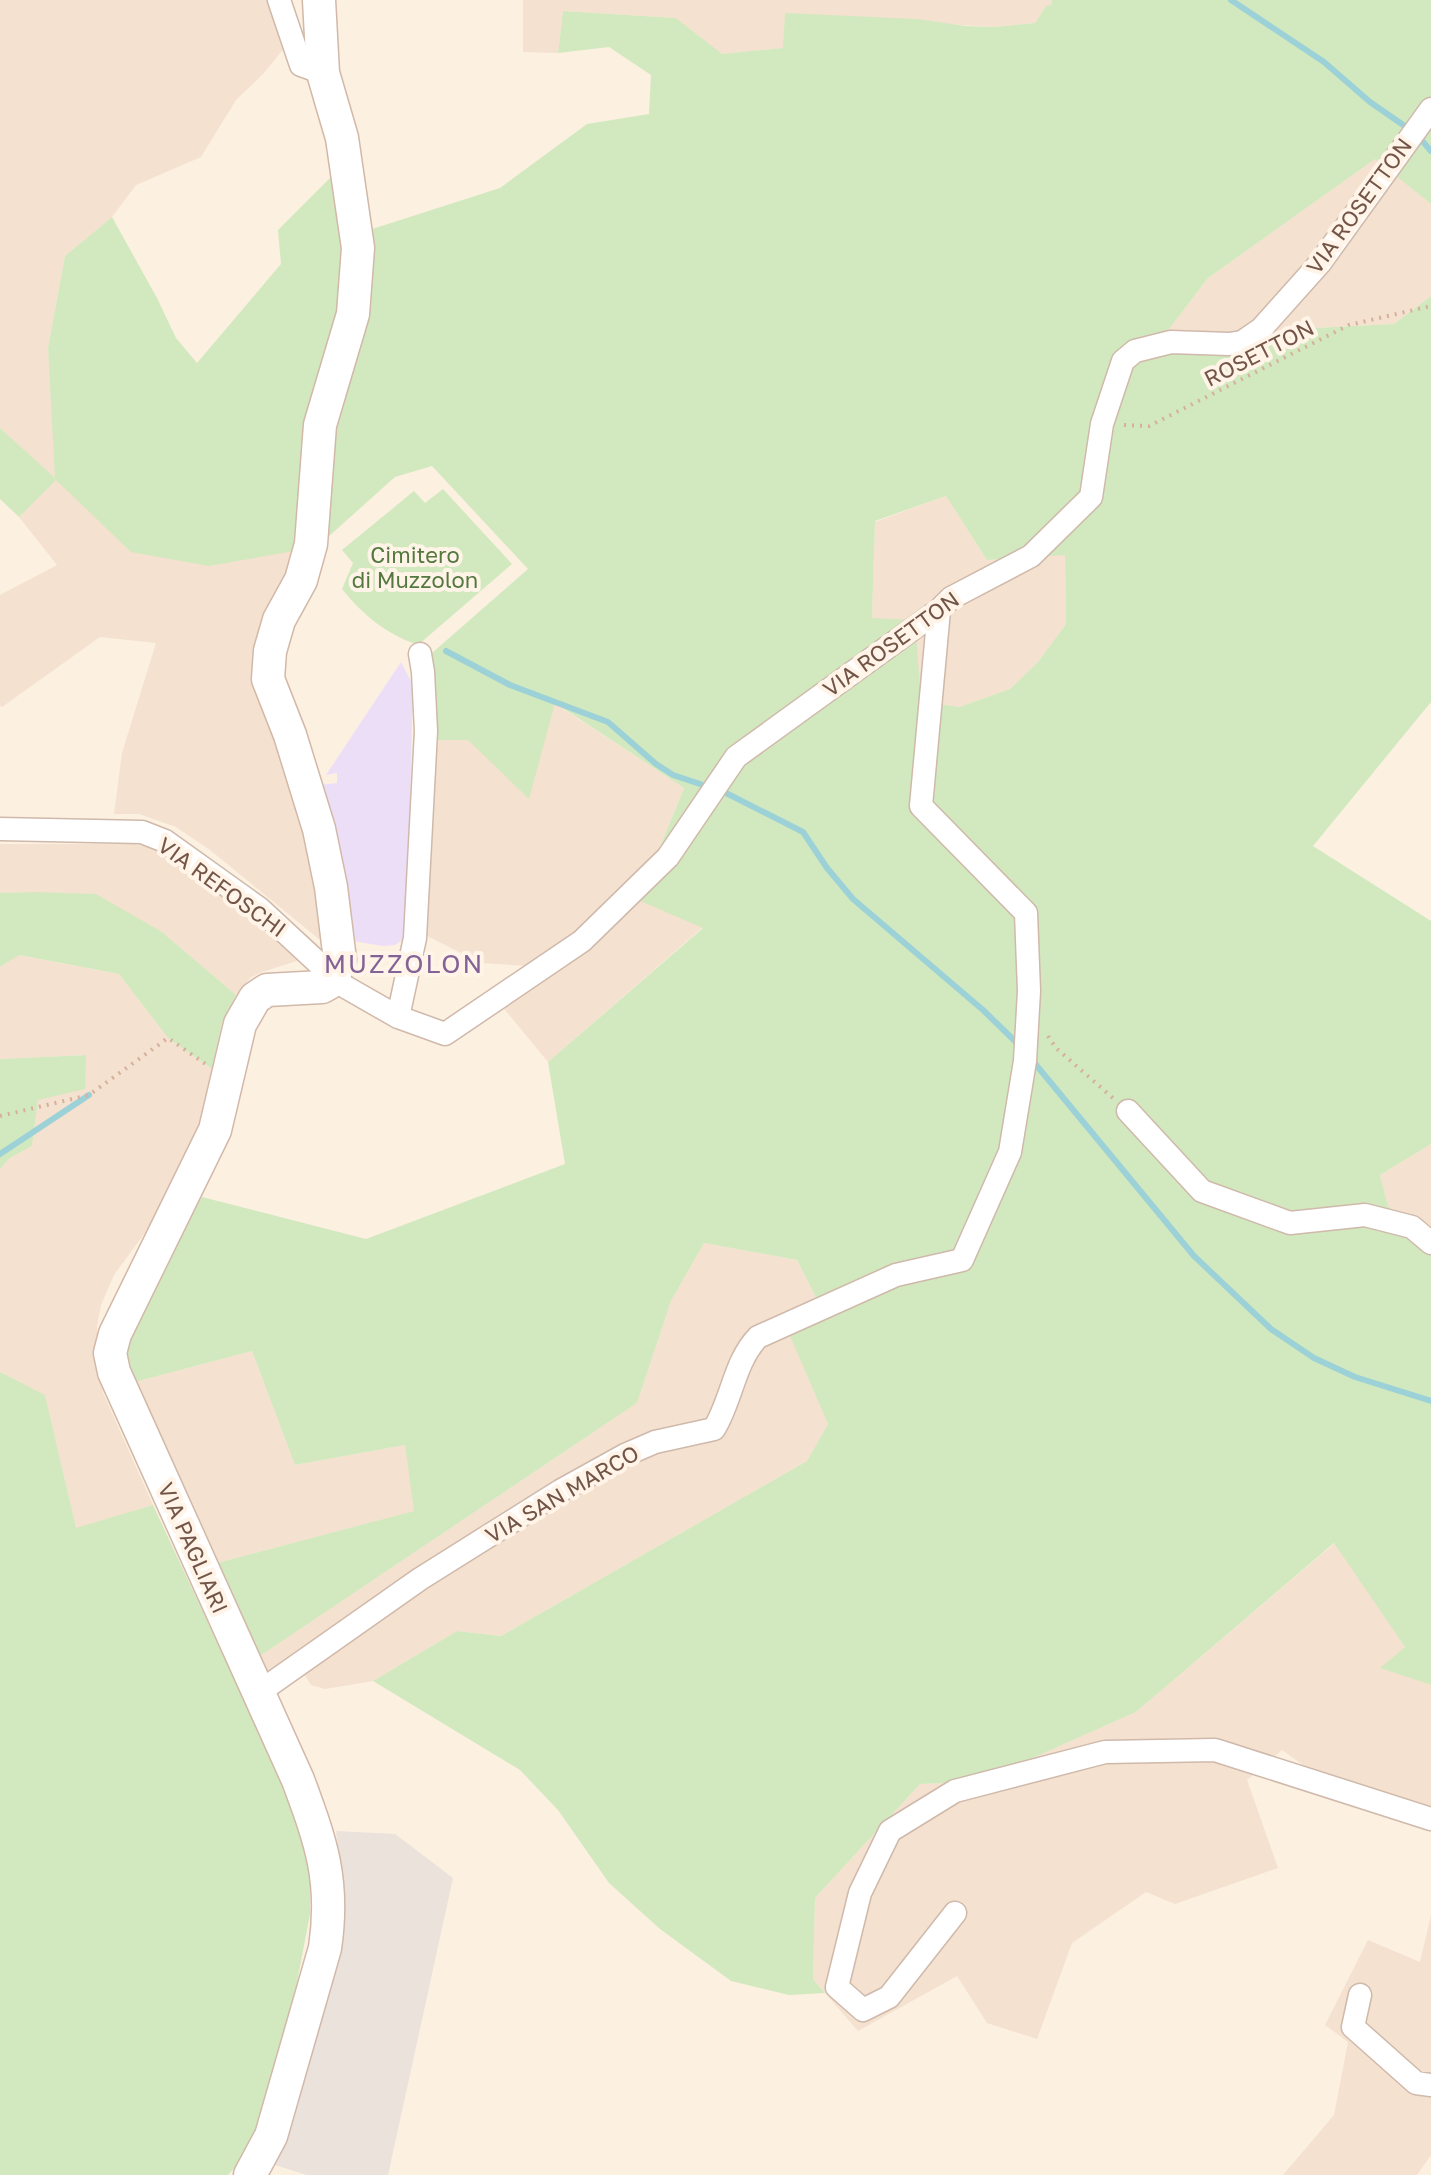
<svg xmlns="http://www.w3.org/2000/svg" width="1431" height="2175" font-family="'Golos Text',sans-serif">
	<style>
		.residential { fill: #f4e1cf }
		.industrial { fill: #ebe2dc }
		.education { fill: #eddef8 }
		.green { fill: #d2e9bf; fill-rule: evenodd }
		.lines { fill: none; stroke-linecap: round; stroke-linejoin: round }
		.stream { stroke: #9cd1d7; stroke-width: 6 }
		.street-casing { stroke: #cfb9ab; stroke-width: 25 }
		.secondary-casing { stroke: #d2b8a8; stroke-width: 35 }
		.path { stroke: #d6b09c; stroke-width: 4; stroke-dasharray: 2 6; stroke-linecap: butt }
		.street { stroke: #fff; stroke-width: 22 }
		.secondary { stroke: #fff; stroke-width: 32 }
		.labels { text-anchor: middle; stroke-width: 8; stroke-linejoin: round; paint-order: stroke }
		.street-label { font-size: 22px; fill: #735548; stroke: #fff4e7 }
		.park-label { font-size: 22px; fill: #547940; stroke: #fff4e7 }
		.quarter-label { font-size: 26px; letter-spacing: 2px; fill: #836397; stroke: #fff4e7 }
	</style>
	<rect width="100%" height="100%" fill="#fcf0e1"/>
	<!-- residential -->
	<path class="residential" d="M0,0H279L285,47L264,73L236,100L201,157L136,185L112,217L65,256L48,348L56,479L300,550L267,609L254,644L253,687L294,779L321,878L325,944L210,850L176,827L139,814H114L122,753L156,643L100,637L2,707L0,706V595L57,565L19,517L55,479L0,428Z
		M523,0H1052V6H1046L1035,23L994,27L785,14L784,48L721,54L676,18L563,11L558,53L523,52Z
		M1376,158L1431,204V296L1394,324L1314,328L1239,357L1189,350L1163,337L1208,278Z
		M946,496L987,560L1065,554L1066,624L1038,662L1010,689L959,707L920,701L872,619L875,522Z
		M554,703L684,788L638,899L703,927L548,1062L496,999L543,967L481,963L421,933L438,740H468Z
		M0,844H135L150,847L193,874L303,959L262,972L250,978L236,995L162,932L32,892L0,893Z
		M18,955L119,974L168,1038L212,1069L193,1147L176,1182L144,1234L114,1275L101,1305L97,1326V1360L103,1393L153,1505L76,1529L45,1396L0,1372V1169L10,1158L32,1146L38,1100L86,1055L0,1059V967Z
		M1431,1144V1243L1388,1206L1380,1175Z
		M704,1243L797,1260L824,1313L788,1329L828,1424L807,1461L501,1636L457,1631L373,1681L325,1689L311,1685L299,1666L273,1684L257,1658L637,1403L671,1301Z
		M252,1351L295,1465L405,1445L415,1511L213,1564L131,1383Z
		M1335,1543L1405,1647L1381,1668L1431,1685V1818L1324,1780L1282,1750L1247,1780L1278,1868L1175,1904L1146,1892L1072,1943L1037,2039L987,2023L957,1976L858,2031L813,1979L815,1898L920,1784L979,1782L1136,1712Z
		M1431,1915V2155L1417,2175H1283L1334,2115L1348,2042L1325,2025L1368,1940L1420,1962Z"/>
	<!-- industrial -->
	<path class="industrial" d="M336,1831L395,1834L453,1878L388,2175H307L275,2165L292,2115L339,1858Z"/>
	<!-- education -->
	<path class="education" d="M401,662L413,685L407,931L404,939L395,945L383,946L353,941L319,785L337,783V773L326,775Z"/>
	<!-- green -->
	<path class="green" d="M1052,0H1431V204L1375,159L1208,278L1163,337L1189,350L1240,357L1314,328L1394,324L1431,296V702L1313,846L1431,921V1144L1380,1175L1388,1206L1431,1243V1685L1380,1668L1405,1647L1334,1543L1136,1712L979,1782L920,1784L815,1898L813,1979L825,1993L789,1995L731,1981L660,1929L609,1883L558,1810L520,1770L373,1681L457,1631L501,1636L807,1461L828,1424L787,1329L824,1313L797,1260L704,1243L671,1301L637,1403L257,1658L213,1564L414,1511L405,1445L295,1465L252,1351L131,1383L126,1358V1329L169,1250L202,1197L366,1239L565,1164L548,1062L703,928L638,900L684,788L555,703L529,799L468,740H438L432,653L528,569L432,466L395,477L318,546L366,231L500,188L587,124L649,114L651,75L609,47L558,53L563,11L676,18L722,54L783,48L785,13L917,19L966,26L994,27L1035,23L1046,6L1052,5ZM946,496L987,560L1065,555L1066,624L1038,662L1010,689L959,707L921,701L915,620L872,618L875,521Z
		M339,169L347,243L342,311L300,550L209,566L131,552L56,480L19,517L0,499V428L55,478L48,348L65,256L112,217L157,298L176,338L197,363L281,264L278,230Z
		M443,489L512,564L418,645C386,634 363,615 342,589L353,563L342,550L414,491L425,503Z
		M32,892L96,894L162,932L236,995L222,1023L212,1069L168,1038L119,974L19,955L0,967V893Z
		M86,1055L85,1089L38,1100L32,1146L10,1158L0,1169V1059Z
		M0,1372L45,1395L76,1528L153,1505L286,1790L310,1861V1914L294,1998L249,2152L228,2175H0Z"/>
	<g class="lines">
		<!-- stream -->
		<path class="stream" d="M1231,0L1324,62L1370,102L1409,129
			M1418,136L1431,151
			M446,651L510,685L608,722L656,764L673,775L706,786
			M726,793L803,832L827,868L853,899L983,1010L1019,1045
			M1032,1060L1194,1256L1271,1329L1314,1358L1355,1377L1431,1401
			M0,1154L89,1095"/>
		<!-- street casing -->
		<g class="street-casing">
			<path id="street" d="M279,0L301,65L323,73
				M0,829L142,832L165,841L260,909L342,985L398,1017L445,1034L582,941L668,857L736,757L939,610L951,598L1031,556L1091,497L1102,424L1123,361L1135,351L1171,342L1229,344L1242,342L1261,329L1320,263L1431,109
				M398,1017L415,938L426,731L423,672L420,654
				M1128,1111L1202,1191L1290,1223L1365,1215L1412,1227L1431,1243
				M258,1693L420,1579L560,1491L625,1455L655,1442L714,1429C732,1400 734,1362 758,1337L896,1275L962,1260L1010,1152L1025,1061L1029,991L1026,913L921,806L939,610
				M955,1913L889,1997L863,2010L837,1987L860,1893L890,1831L955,1791L1105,1752L1215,1750L1431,1819
				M1360,1995L1353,2027L1416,2083L1431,2085"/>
		</g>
		<!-- secondary casing -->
		<g class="secondary-casing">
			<path id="secondary" d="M250,2175L271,2136L325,1948C335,1881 321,1842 298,1780L114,1372L110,1353L115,1334L215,1130L240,1024L255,998L267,990L322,987L329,983L334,976L340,960L331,887L319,829L290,735L268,679L270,651L279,620L301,580L311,544L320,425L353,314L358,248L342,138L323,73L319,0"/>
		</g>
		<!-- path -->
		<path class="path" d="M1124,425L1149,426L1349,325L1431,306
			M1048,1036L1056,1048L1114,1099
			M0,1116L89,1095L168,1038L207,1065"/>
		<!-- street -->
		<use href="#street" class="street"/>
		<!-- secondary -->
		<use href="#secondary" class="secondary"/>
	</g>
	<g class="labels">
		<!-- street labels -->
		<g class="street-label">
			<text transform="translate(1359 206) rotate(-54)" y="8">VIA ROSETTON</text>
			<text transform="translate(1259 353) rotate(-27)" y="8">ROSETTON</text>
			<text transform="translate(891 644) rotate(-36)" y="8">VIA ROSETTON</text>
			<text transform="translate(222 887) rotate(36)" y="8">VIA REFOSCHI</text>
			<text transform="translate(562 1494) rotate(-30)" y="8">VIA SAN MARCO</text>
			<text transform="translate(193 1548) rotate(66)" y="8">VIA PAGLIARI</text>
		</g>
		<!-- park labels -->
		<g class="park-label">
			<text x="415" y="563">Cimitero<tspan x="415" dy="25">di Muzzolon</tspan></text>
		</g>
		<!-- quarter labels -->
		<g class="quarter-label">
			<text x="404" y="973">MUZZOLON</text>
		</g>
	</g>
</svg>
